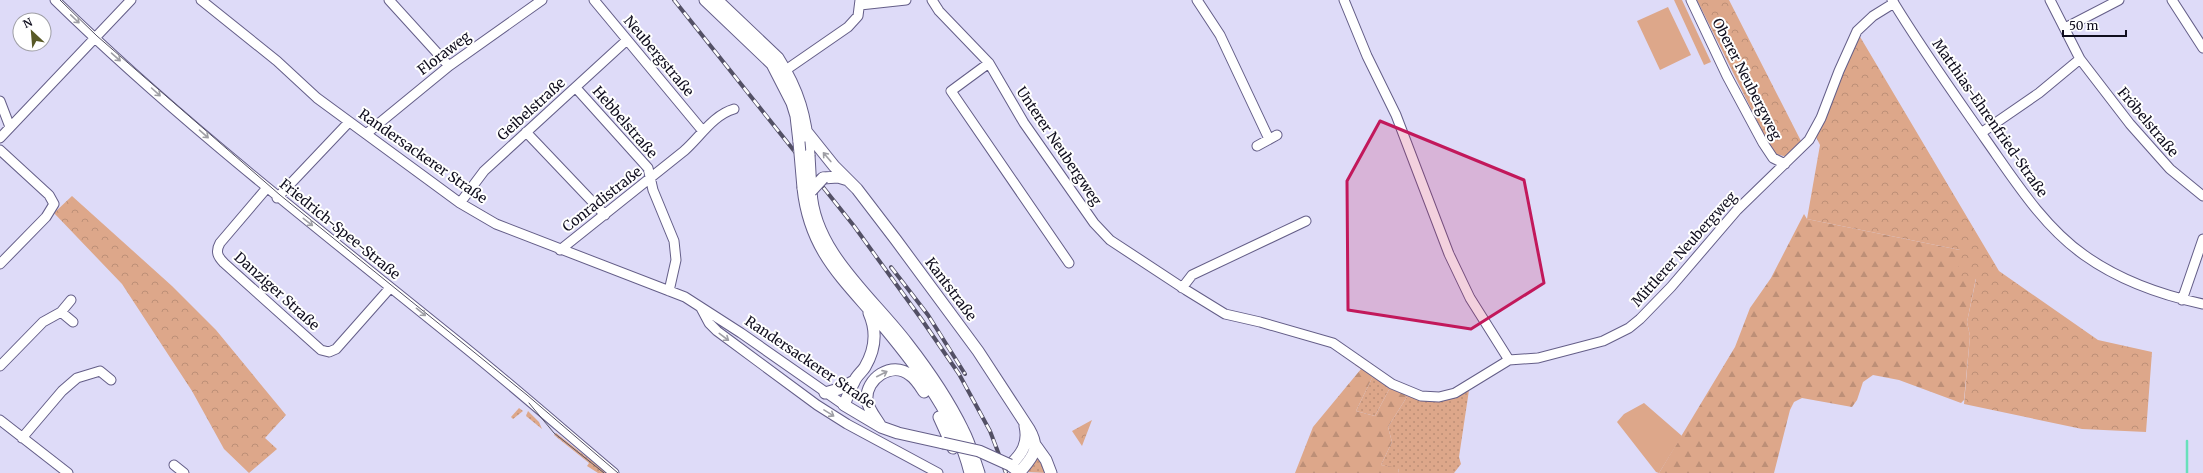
<svg xmlns="http://www.w3.org/2000/svg" width="2203" height="473" font-family="Merriweather,serif">
	<style>
		.grass { fill: url(#grass-dots) }
		.forest { fill: url(#forest-firs) }
		.park { fill: url(#park-crowns) }
		.garden { fill: #dda78a }
		.lines { fill: none; stroke-linecap: round; stroke-linejoin: round }
		.stream { stroke: #68e0bb; stroke-width: 2.5 }
		.minor-casing { stroke: #645e88; stroke-width: 11 }
		.major-casing { stroke: #645e88; stroke-width: 13 }
		.minor { stroke: #fff; stroke-width: 9 }
		.major { stroke: #fff; stroke-width: 11 }
		.tram { stroke: #535065; stroke-width: 1 }
		.rail-casing { stroke: #535065; stroke-width: 4 }
		.rail { stroke: #fff; stroke-width: 2.5; stroke-dasharray: 8; stroke-linecap: butt }
		.major-bridge-casing { stroke: #645e88; stroke-width: 13; stroke-linecap: butt }
		.major-bridge { stroke: #fff; stroke-width: 11 }
		.oneway { stroke: #9f9fa5 }
		.marked { fill: #c2185b; fill-opacity: 0.2; stroke: #c2185b; stroke-width: 3; stroke-linejoin: round }
		.labels { text-anchor: middle; stroke-width: 4; stroke-linejoin: round; paint-order: stroke }
		.street-label { font-size: 14px; fill: #100e1e; stroke: #fff }
	</style>
	<defs>
		<pattern id="grass-dots" width="8" height="8" patternUnits="userSpaceOnUse"><rect width="8" height="8" fill="#dda78a"/><path d="M2 2h.1M6 6h.1" fill="none" stroke="#bd8f77" stroke-width="1.8" stroke-linecap="round"/></pattern>
		<pattern id="forest-firs" width="22" height="20" patternUnits="userSpaceOnUse"><rect width="22" height="20" fill="#dda78a"/><path d="M5 1l3.5 6h-7zM16 11l3.5 6h-7z" fill="#bd8f77"/></pattern>
		<pattern id="park-crowns" width="20" height="18" patternUnits="userSpaceOnUse"><rect width="20" height="18" fill="#dda78a"/><path d="M2 6a3 3 0 1 1 6 0M12 15a3 3 0 1 1 6 0" fill="none" stroke="#bd8f77"/></pattern>
	</defs>
	<rect width="100%" height="100%" fill="#dedbf8"/>
	<!-- grass -->
	<path class="grass" d="M1375,372L1392,384L1375,416L1356,411Z
		M1467,386L1469,390L1459,457L1461,464L1454,473H1398L1399,469L1381,465L1392,442L1388,427L1410,392L1431,397Z
		M519,408L523,411L513,419L511,417Z
		M528,411L539,422L542,429L526,416Z
		M556,433L607,473H598L587,466L589,463L554,435Z
		M1036,455L1048,473L1026,472Z"/>
	<!-- forest -->
	<path class="forest" d="M1804,214L1807,219L1960,250L1976,278L1967,322L1970,336L1964,400L1961,403L1899,380L1873,375L1863,382L1857,400L1852,407L1802,398L1794,402L1790,410L1774,473H1659L1735,347L1750,308L1771,278Z
		M1358,361L1375,372L1356,411L1375,416L1392,384L1410,392L1388,427L1392,442L1381,465L1399,468L1398,473H1295L1313,427L1361,369L1355,365Z"/>
	<!-- park -->
	<path class="park" d="M1697,0H1729L1802,143L1787,157L1776,154L1769,145Z
		M1859,35L1999,271L2098,340L2152,352L2146,432L2082,429L1964,404L1970,336L1967,322L1976,279L1957,276L1960,250L1807,219L1820,145L1816,137Z
		M72,196L172,286L216,330L286,415L265,438L277,449L249,473L224,449L192,391L122,284L54,213Z
		M1092,420L1082,446L1072,431Z"/>
	<!-- garden -->
	<path class="garden" d="M1674,0H1682L1711,62L1704,65Z
		M1668,7L1691,55L1660,70L1637,21Z
		M1644,403L1682,436L1659,473L1656,472L1617,422L1624,414Z"/>
	<g class="lines">
		<!-- stream -->
		<path class="stream" d="M2187,473V441"/>
		<!-- minor casing -->
		<g class="minor-casing">
			<path id="minor" d="M55,0C182,124 324,233 462,345C513,386 563,430 614,473
				M201,0L277,61L317,98L460,203L496,224L685,297L741,333L844,405
				M389,0L449,66
				M594,0L702,130
				M932,0L939,11L989,63L1024,123L1094,223L1110,240L1186,290L1225,314L1260,322L1333,343L1392,384L1421,396L1439,397L1455,393L1509,360
				M1197,0L1220,35L1269,139
				M1344,0L1367,56L1396,115L1449,254L1470,298L1509,360
				M1691,0L1727,76L1763,143L1773,158L1785,164
				M1892,0C1921,48 1954,94 1986,140C2015,181 2043,226 2084,255C2119,280 2161,295 2203,304
				M2050,0L2080,59L2130,124L2170,169L2203,196
				M2172,0L2203,48
				M860,5L906,0
				M2065,28L2119,0
				M989,63L951,91L1069,263
				M780,74L848,27L858,16L860,0
				M576,88L648,168L653,190L674,241L676,260L669,291
				M0,101L10,127
				M526,132L605,215
				M1981,133L2039,93L2080,59
				M366,134L449,66L542,0
				M0,138L131,0
				M1257,146L1277,135
				M0,150L49,195L54,204L46,217L0,264
				M266,189L220,243C215,252 218,257 224,263L321,350L329,352L336,349L390,288
				M277,198L349,122
				M460,203L484,171L627,40
				M560,250L684,151C700,137 713,115 734,109
				M1182,288L1192,275L1306,221
				M2182,300L2203,239
				M701,308L709,323L717,331L817,405L847,424L938,473
				M61,312L73,322
				M1509,360L1538,358L1603,341L1629,328L1640,319L1671,287L1737,210L1809,140L1821,118L1839,71L1857,31L1873,16L1894,3
				M0,366L43,322L61,312L71,300
				M0,420L68,473
				M22,438L62,391L77,378L100,371L111,380
				M174,465L184,473"/>
		</g>
		<!-- major casing -->
		<g class="major-casing">
			<path id="major" d="M705,0L772,64L792,103L796,116L799,142
				M717,0L778,58C799,91 806,117 809,155
				M806,131L834,166L857,189L896,240L978,351L1029,429C1041,450 1033,456 1019,473
				M823,178L838,177L848,180
				M803,188C810,253 845,280 884,327C919,369 957,419 970,473
				M811,191C814,252 872,297 907,343C928,370 948,399 963,430C970,443 974,459 979,473
				M869,313C877,331 875,350 865,367C862,372 856,376 854,382C850,389 847,398 844,405L881,427L898,433L943,443
				M825,393L839,389L854,381
				M939,417L953,448
				M880,425C876,418 868,409 867,400C865,379 892,360 910,375C916,379 920,386 924,392
				M1036,446L1046,460L1051,473
				M1018,471L1010,465C1022,454 1029,443 1025,426"/>
		</g>
		<!-- minor -->
		<use href="#minor" class="minor"/>
		<!-- major -->
		<use href="#major" class="major"/>
		<!-- tram -->
		<path class="tram" d="M60,0L97,36L280,195L527,395L618,473
			M529,403L554,433L604,473"/>
		<!-- rail casing -->
		<g class="rail-casing">
			<path id="rail" d="M674,0L854,226L922,320L959,374L990,431L1006,473
				M891,267L928,315L965,374"/>
		</g>
		<!-- rail -->
		<use href="#rail" class="rail"/>
		<!-- major-bridge casing -->
		<g class="major-bridge-casing">
			<path id="major-bridge" d="M799,142L803,188
				M809,155L811,191
				M811,191L823,178
				M943,443L979,451L1010,465"/>
		</g>
		<!-- major-bridge -->
		<use href="#major-bridge" class="major-bridge"/>
	</g>
	<!-- one-way arrows -->
	<defs><path id="oneway-shaft" d="M-6 0H5M1.5-3L5.5 0L1.5 3" fill="none" stroke-width="1.6" stroke-linecap="round" stroke-linejoin="round"/></defs>
	<g class="oneway">
		<use href="#oneway-shaft" transform="translate(75 19) rotate(44)"/>
		<use href="#oneway-shaft" transform="translate(116 57) rotate(41)"/>
		<use href="#oneway-shaft" transform="translate(156 92) rotate(42)"/>
		<use href="#oneway-shaft" transform="translate(204 134) rotate(41)"/>
		<use href="#oneway-shaft" transform="translate(827 157) rotate(-130)"/>
		<use href="#oneway-shaft" transform="translate(308 222) rotate(38)"/>
		<use href="#oneway-shaft" transform="translate(421 312) rotate(39)"/>
		<use href="#oneway-shaft" transform="translate(724 337) rotate(37)"/>
		<use href="#oneway-shaft" transform="translate(882 374) rotate(-27)"/>
		<use href="#oneway-shaft" transform="translate(829 413) rotate(32)"/>
	</g>
	<!-- marked area -->
	<path class="marked" d="M1380,121L1524,180L1544,283L1471,329L1348,310L1347,181Z"/>
	<g class="labels">
		<!-- street labels -->
		<g class="street-label">
			<text transform="translate(444 53) rotate(-37)" y="5">Floraweg</text>
			<text transform="translate(659 56) rotate(50)" y="5">Neubergstraße</text>
			<text transform="translate(1747 79) rotate(63)" y="5">Oberer Neubergweg</text>
			<text transform="translate(531 109) rotate(-42)" y="5">Geibelstraße</text>
			<text transform="translate(1990 118) rotate(55)" y="5">Matthias-Ehrenfried-Straße</text>
			<text transform="translate(625 122) rotate(49)" y="5">Hebbelstraße</text>
			<text transform="translate(2148 122) rotate(50)" y="5">Fröbelstraße</text>
			<text transform="translate(1059 146) rotate(56)" y="5">Unterer Neubergweg</text>
			<text transform="translate(423 156) rotate(35)" y="5">Randersackerer Straße</text>
			<text transform="translate(602 199) rotate(-38)" y="5">Conradistraße</text>
			<text transform="translate(340 229) rotate(39)" y="5">Friedrich-Spee-Straße</text>
			<text transform="translate(1684 249) rotate(-48)" y="5">Mittlerer Neubergweg</text>
			<text transform="translate(951 289) rotate(53)" y="5">Kantstraße</text>
			<text transform="translate(277 291) rotate(42)" y="5">Danziger Straße</text>
			<text transform="translate(810 362) rotate(34)" y="5">Randersackerer Straße</text>
		</g>
	</g>
	<!-- north arrow -->
	<g transform="translate(32 32) rotate(334)"><circle r="19" fill="#ffffff" stroke="#9f9fa5"/>
	<path d="M0-3L7 15L0 10L-7 15Z" fill="#585926"/>
	<text y="-6" font-size="11" font-weight="bold" text-anchor="middle" fill="#100e1e">N</text>
	</g>
	<!-- scale -->
	<path d="M2063 30v6h63v-6" fill="none" stroke="#100e1e" stroke-width="2"/>
	<text x="2069" y="30" font-size="12" fill="#100e1e" stroke="#ffffff" stroke-width="3" paint-order="stroke">50 m</text>
</svg>
